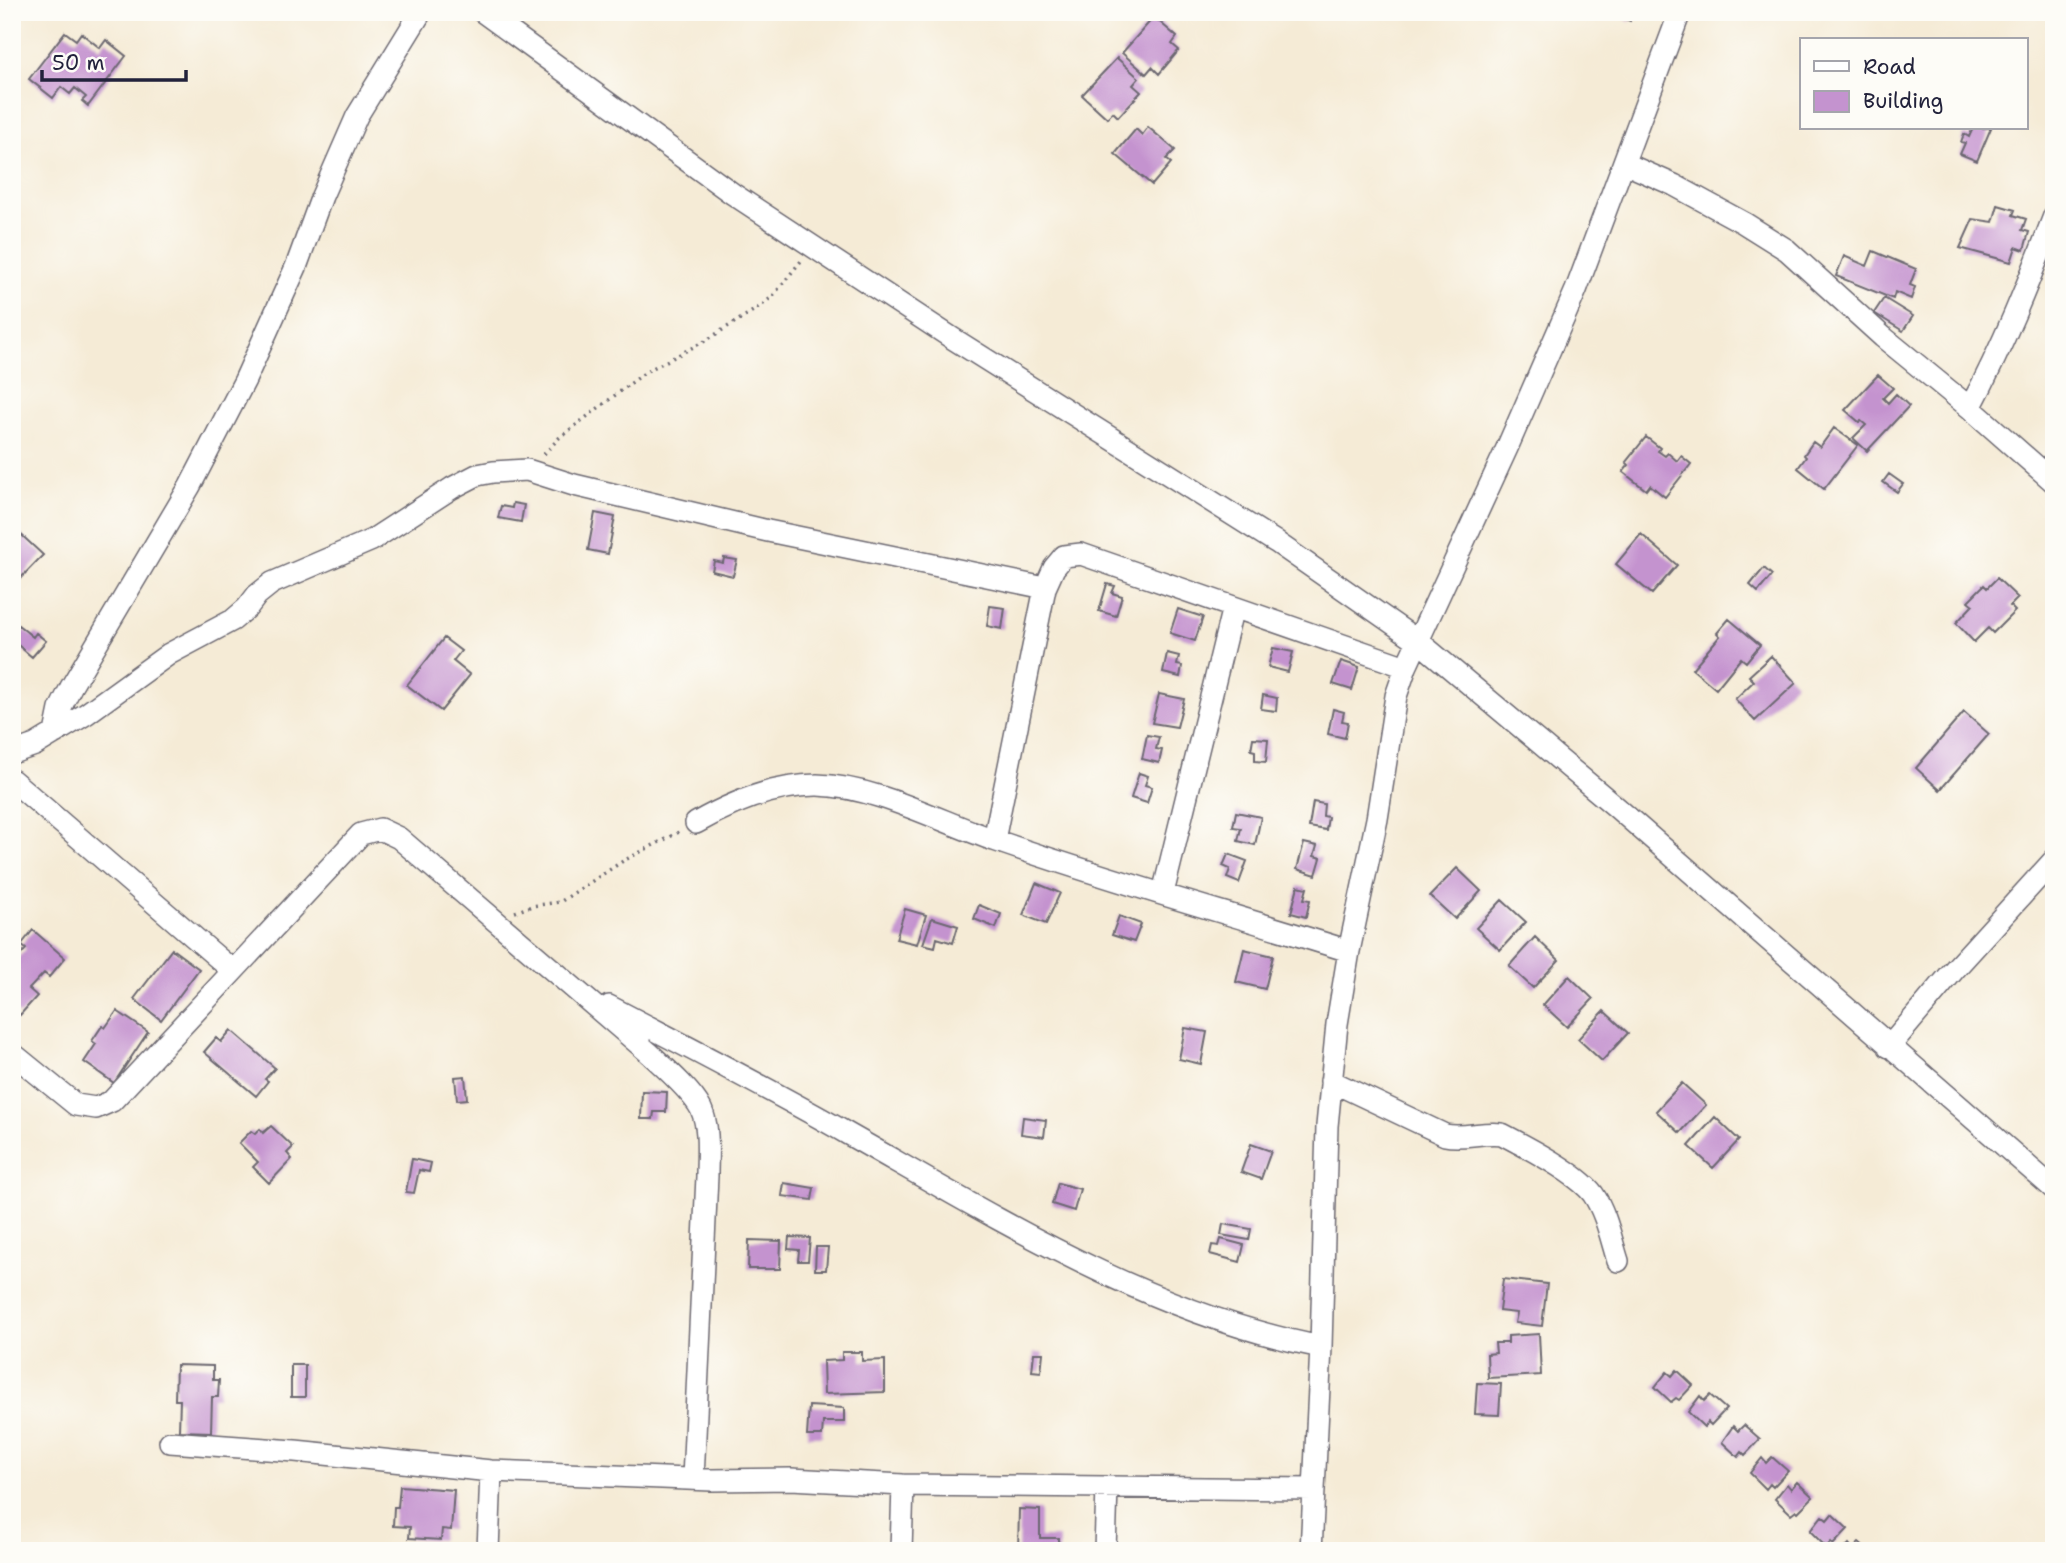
<svg xmlns="http://www.w3.org/2000/svg" width="2066" height="1563" font-family="'Shantell Sans',sans-serif">
	<style>
		.building { fill: #c493cf }
		.lines { fill: none; stroke-linecap: round; stroke-linejoin: round }
		.minor-casing { stroke: #6c6871; stroke-width: 24 }
		.path { stroke: #6c6871; stroke-width: 3.5; stroke-dasharray: 2 5; stroke-linecap: butt }
		.minor { stroke: #fff; stroke-width: 21 }
	</style>
	<rect width="100%" height="100%" fill="#fdfcf7"/>
	<filter id="ink" filterUnits="userSpaceOnUse"><feTurbulence type="fractalNoise" baseFrequency=".0143" numOctaves="2"/><feDisplacementMap in="SourceGraphic" scale="14" xChannelSelector="R" yChannelSelector="G"/><feConvolveMatrix kernelMatrix="1 2 1 2 8 2 1 2 1" color-interpolation-filters="sRGB"/></filter>
	<filter id="wash" filterUnits="userSpaceOnUse"><feTurbulence type="fractalNoise" baseFrequency=".00686" numOctaves="4" result="noise"/><feDisplacementMap in="SourceGraphic" scale="28" xChannelSelector="R" yChannelSelector="G"/><feGaussianBlur stdDeviation="1.57" result="paint"/><feColorMatrix in="noise" values="0 0 0 0 0 0 0 0 0 0 0 0 0 0 0 0 0 1.4 0 .05"/><feComposite in="paint" operator="in"/></filter>
	<g filter="url(#wash)">
		<rect width="100%" height="100%" fill="#f5ebd6"/>
		<g id="blocks">
			<!-- building -->
			<path class="building" d="M1608,12H1633L1630,21Z
				M1154,17L1177,37L1172,44L1179,50L1159,74L1152,67L1146,74L1122,53Z
				M65,32L76,40L81,33L100,48L106,40L126,56L88,106L82,101L86,97L75,88L70,94L61,87L53,98L29,79Z
				M1117,58L1139,78L1133,85L1141,92L1118,117L1113,112L1107,118L1082,95Z
				M1148,127L1175,150L1166,159L1171,163L1152,185L1115,154L1136,129L1142,135Z
				M1973,128H1991L1977,161L1960,154L1965,143L1961,142L1964,134L1969,137Z
				M1998,205L2015,210L2013,215L2026,219L2022,230L2029,232L2024,250L2016,247L2011,262L1960,248L1973,219L1993,222Z
				M1873,251L1916,269L1910,285L1915,287L1911,299L1895,292L1893,299L1836,276L1844,256L1867,266Z
				M1884,298L1913,316L1903,331L1874,313Z
				M1878,375L1893,388L1883,398L1888,403L1896,394L1909,406L1867,451L1853,438L1866,425L1861,421L1859,422L1845,410Z
				M1834,428L1858,445L1824,489L1798,468L1806,457L1804,455L1813,442L1820,447Z
				M1646,437L1660,448L1658,451L1665,456L1668,453L1677,461L1681,456L1691,464L1665,497L1650,485L1646,490L1623,472L1629,465L1626,462Z
				M1889,474L1903,484L1897,492L1883,482Z
				M513,503L524,505L521,522L498,518L501,506L512,508Z
				M595,513L615,517L608,554L588,550Z
				M14,528L43,555L12,587V529Z
				M1641,534L1677,565L1652,594L1616,564Z
				M724,558L737,560L733,576L712,571L714,561L723,563Z
				M1764,568L1772,575L1758,592L1750,585Z
				M1997,578L2018,598L2010,606L2015,611L1993,633L1988,628L1974,642L1956,623L1973,605L1968,601L1984,585L1987,588Z
				M1107,584L1115,586L1112,593L1122,596L1116,616L1099,611Z
				M990,606L1005,608L1002,629L987,626Z
				M1178,609L1203,617L1195,641L1170,633Z
				M1729,619L1760,645L1746,662L1741,658L1716,689L1692,669L1720,636L1717,633Z
				M12,620L33,637L36,633L46,641L32,657L12,640Z
				M444,638L461,651L453,661L470,675L441,711L407,685Z
				M1273,648L1293,652L1288,672L1268,667Z
				M1167,653L1179,656L1177,665L1182,666L1180,677L1163,673Z
				M1771,656L1796,683L1755,721L1735,699L1754,681L1749,676Z
				M1341,661L1359,667L1352,690L1333,684Z
				M1159,694L1184,699L1177,727L1152,723Z
				M1263,695L1277,698L1276,711L1261,709Z
				M1333,709L1344,712L1342,721L1348,722L1345,738L1328,734Z
				M1964,712L1989,734L1940,790L1916,768Z
				M1147,735L1159,737L1156,749L1162,750L1159,763L1142,759Z
				M1253,738L1268,739L1266,762L1255,761V751L1251,750Z
				M1139,773L1148,776L1145,785L1152,787L1147,803L1131,798Z
				M1313,802L1324,804L1323,816L1328,817L1326,830L1309,827Z
				M1236,812L1261,817L1255,845L1238,841L1241,828L1233,827Z
				M1304,843L1317,846L1314,856L1321,858L1316,875L1297,869Z
				M1228,854L1247,861L1239,883L1227,878L1230,869L1223,866Z
				M1457,868L1481,891L1455,919L1430,896Z
				M1036,883L1060,893L1046,924L1023,915Z
				M1298,886L1307,888L1304,899L1310,900L1306,917L1291,913Z
				M1502,900L1526,922L1500,950L1476,928Z
				M979,905L1001,914L996,928L974,919Z
				M905,909L926,915L917,944L896,939Z
				M1119,916L1141,924L1134,942L1112,935Z
				M932,918L958,926L953,943L937,938L935,947L923,944Z
				M33,930L65,958L49,977L44,973L29,989L37,996L20,1015L12,1008V964L26,949L21,945Z
				M1535,937L1559,960L1533,988L1509,966Z
				M172,949L199,969L161,1020L134,999Z
				M1244,949L1273,956L1265,989L1236,982Z
				M1569,976L1593,999L1567,1027L1543,1005Z
				M117,1011L148,1032L114,1083L84,1062L96,1044L92,1041L102,1026L105,1028Z
				M1604,1011L1628,1033L1602,1061L1578,1039Z
				M1185,1028L1207,1032L1201,1064L1179,1059Z
				M231,1030L275,1068L265,1079L268,1081L256,1096L204,1052L216,1038L221,1042Z
				M465,1076L467,1099L457,1100L455,1077Z
				M1682,1083L1706,1105L1680,1133L1656,1111Z
				M642,1091L667,1092L666,1112H654L653,1119H641Z
				M1023,1117L1046,1120L1044,1137L1021,1134Z
				M1715,1117L1739,1140L1713,1168L1689,1146Z
				M271,1126L293,1147L287,1153L292,1159L269,1183L253,1167L258,1162L239,1143L251,1131L255,1134L260,1129L263,1133Z
				M1251,1144L1271,1151L1261,1179L1241,1172Z
				M412,1159L431,1163L429,1172L419,1170L414,1193L406,1192Z
				M784,1183L814,1188L812,1200L782,1196Z
				M1058,1183L1080,1189L1074,1211L1052,1204Z
				M1223,1224L1251,1229L1249,1240L1221,1235Z
				M789,1237L810,1238L808,1261H798L799,1250L788,1249Z
				M1221,1239L1244,1245L1240,1262L1210,1254L1212,1245L1219,1246Z
				M749,1240L781,1241L780,1269H748Z
				M816,1247H828L826,1270H815Z
				M1503,1279L1547,1284L1542,1326L1515,1323L1517,1313L1499,1311Z
				M1539,1334L1541,1375L1488,1378L1487,1354L1496,1353L1495,1343H1508V1336Z
				M842,1352H862V1361L885,1360V1392L824,1394L823,1361L842,1360Z
				M1034,1353H1043L1041,1372L1032,1371Z
				M176,1365L213,1366V1380H219L218,1397H212L211,1432L179,1431L180,1400H175Z
				M291,1365H305V1397H291Z
				M1677,1370L1693,1385L1679,1400L1676,1398L1671,1402L1655,1387L1667,1372L1672,1376Z
				M1477,1383L1501,1384L1499,1415L1475,1414Z
				M1710,1395L1726,1409L1711,1425L1708,1422L1704,1427L1688,1412L1700,1396L1704,1401Z
				M809,1406L844,1408V1422H823L822,1436H807Z
				M1744,1425L1760,1439L1745,1455L1742,1452L1738,1457L1722,1442L1733,1426L1738,1431Z
				M1772,1457L1788,1471L1773,1487L1770,1484L1766,1489L1750,1473L1762,1458L1766,1463Z
				M1797,1482L1813,1497L1798,1512L1796,1510L1791,1514L1775,1499L1787,1484L1791,1489Z
				M400,1486L454,1490L451,1530L442,1529L441,1540L409,1538L410,1527L393,1526L394,1507H398Z
				M1019,1509L1040,1510V1538H1059V1551H1018Z
				M1832,1514L1848,1529L1833,1545L1831,1542L1826,1547L1810,1531L1822,1516L1827,1520Z
				M1859,1543L1868,1551H1843L1849,1544L1853,1549Z"/>
		</g>
	</g>
	<g filter="url(#ink)">
		<use href="#blocks" fill-opacity="0" stroke="#6c6871" stroke-width="2"/>
		<g class="lines">
			<!-- minor casing -->
			<g class="minor-casing">
				<path id="minor" d="M483,12L733,194L952,338L1276,542L1418,641L1615,806L2054,1189
					M1624,163L1674,185L1744,223L1787,250L1883,337L1970,408L2054,482
					M1970,408C2003,346 2029,281 2054,216
					M55,733L60,709L71,687L190,486L245,380L296,267L322,196L357,116L421,12
					M12,753L35,745L86,714L169,654L233,620L247,608L257,595L272,583L372,540L452,488L477,475L493,472L527,470L574,485L768,531L1045,588
					M12,780L232,970
					M696,823C731,803 775,785 817,785C875,786 939,821 994,840C1111,881 1231,914 1349,951
					M994,840L1045,588L1054,568L1064,556L1081,554L1406,667
					M1163,893L1233,607
					M609,1006C689,1048 770,1089 848,1134C998,1219 1150,1314 1321,1347
					M1889,1047L1954,970L2054,860
					M12,1053L76,1105L96,1108L112,1101L361,834L380,829L399,838L648,1052C663,1066 692,1091 701,1109C710,1128 707,1155 707,1176L693,1479
					M1331,1081L1445,1135C1464,1139 1483,1131 1502,1134C1527,1147 1577,1173 1593,1194C1606,1213 1611,1239 1618,1261
					M170,1442L295,1451L491,1471L712,1480L791,1479L903,1485L1313,1489
					M488,1551L491,1471
					M901,1551L903,1485
					M1105,1551L1107,1487
					M1311,1551L1321,1347L1327,1126L1337,1024L1349,951L1377,819L1396,696L1406,667L1507,448L1576,290L1680,12"/>
			</g>
			<!-- path -->
			<path class="path" d="M544,454L559,438L647,371L705,341L761,306L772,297L801,261
				M515,912L532,906L560,902L623,861L679,832"/>
			<!-- minor -->
			<use href="#minor" class="minor"/>
		</g>
	</g>
	<!-- margin -->
	<rect width="2066" height="1563" fill="none" stroke="#fdfcf7" stroke-width="42"/>
	<!-- legend -->
	<rect x="1800" y="38" width="228" height="91" fill="#fdfcf7" stroke="#a5a5ac" stroke-width="2"/>
	<rect x="1814" y="61" width="35" height="10" fill="#ffffff" stroke="#a5a5ac" stroke-width="2"/>
	<text x="1863" y="74" font-size="21" fill="#22223b">Road</text>
	<rect x="1814" y="91" width="35" height="21" fill="#c493cf" stroke="#a5a5ac" stroke-width="2"/>
	<text x="1863" y="108" font-size="21" fill="#22223b">Building</text>
	<!-- scale -->
	<path d="M42 70v10h144v-10" fill="none" stroke="#22223b" stroke-width="3.5"/>
	<text x="52" y="70" font-size="21" fill="#22223b" stroke="#fdfcf7" stroke-width="5" paint-order="stroke">50 m</text>
</svg>
